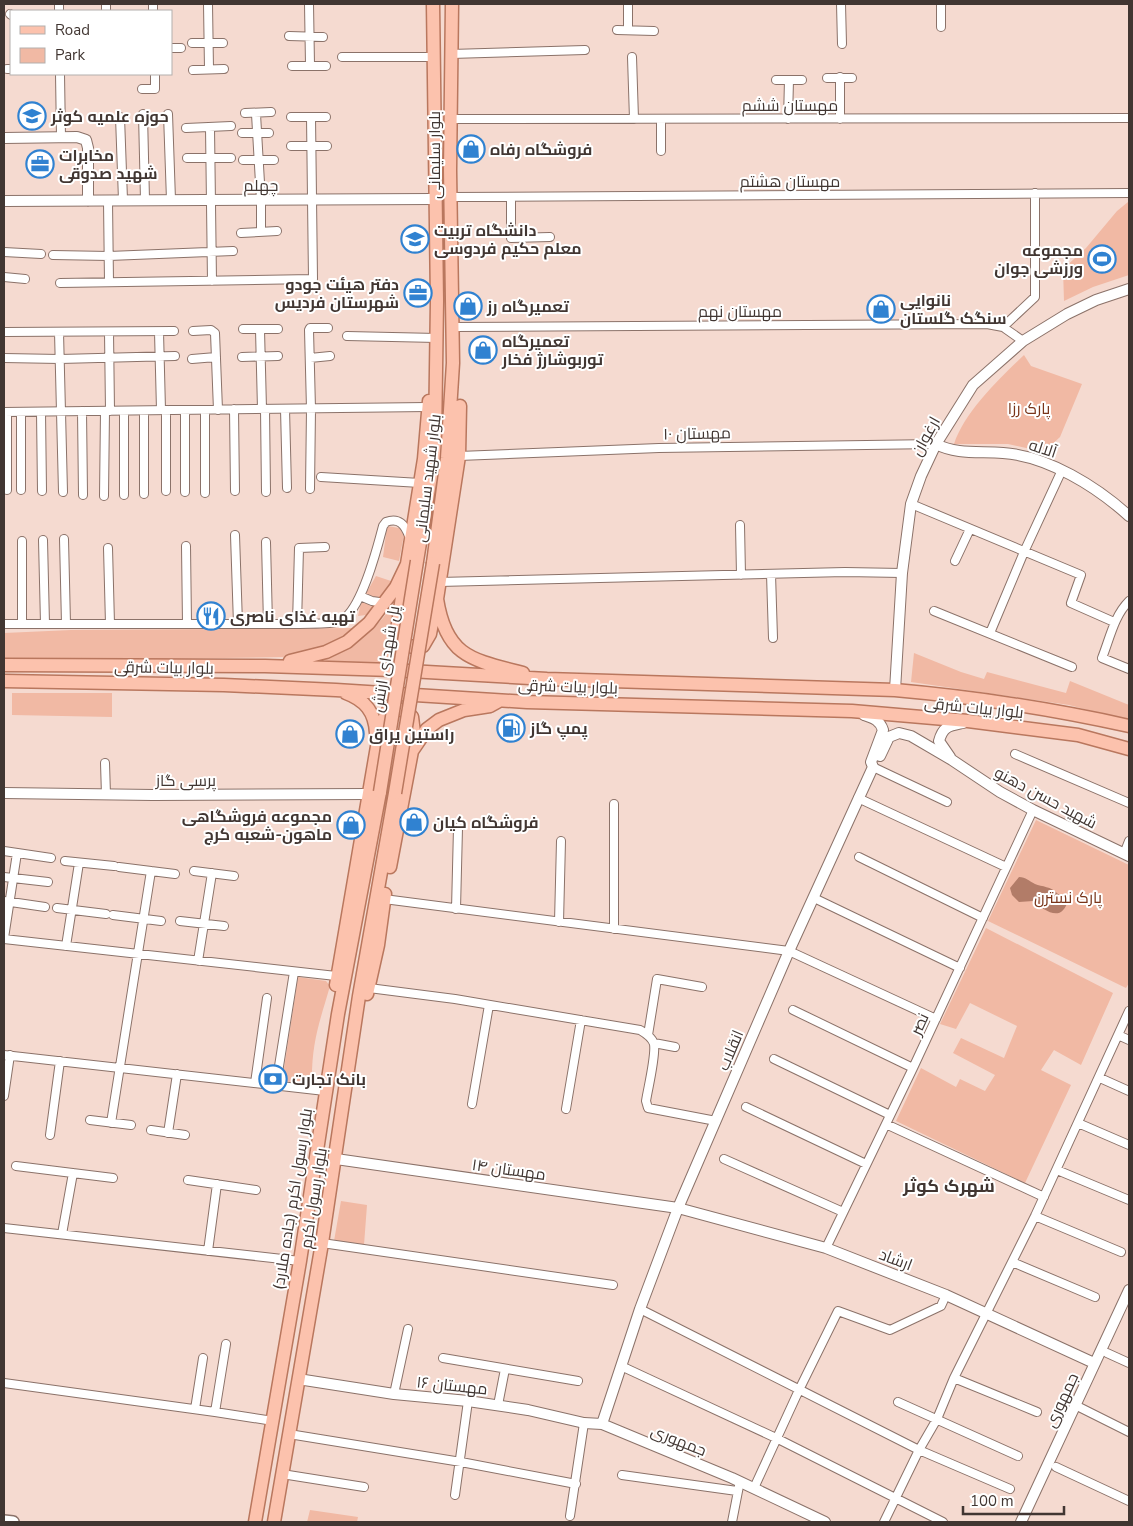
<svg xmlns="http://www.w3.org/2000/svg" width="1133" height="1526" font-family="'Nunito Sans',Cairo,sans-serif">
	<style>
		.green { fill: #f1b9a4 }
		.water { fill: #b27c68 }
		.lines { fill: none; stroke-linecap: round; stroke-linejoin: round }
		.minor-casing { stroke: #8b7269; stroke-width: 10 }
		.tertiary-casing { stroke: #8b7269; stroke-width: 12 }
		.secondary-casing { stroke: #8b7269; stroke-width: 14 }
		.primary-casing { stroke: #b9775e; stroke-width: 15 }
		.minor { stroke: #fff; stroke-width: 8 }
		.tertiary { stroke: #fff; stroke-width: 10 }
		.secondary { stroke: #fff; stroke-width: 11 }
		.primary { stroke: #fcc2ad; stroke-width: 12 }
		.primary-bridge-casing { stroke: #b9775e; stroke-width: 15; stroke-linecap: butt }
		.primary-bridge { stroke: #fcc2ad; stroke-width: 12 }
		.labels { text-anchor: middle; stroke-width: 4; stroke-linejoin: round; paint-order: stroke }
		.street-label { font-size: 16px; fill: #413632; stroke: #fff }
		.poi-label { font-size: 16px; font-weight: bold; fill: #413632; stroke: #fff; text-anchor: start }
		.park-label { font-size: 16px; fill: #793419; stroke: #fff }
		.neighbourhood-label { font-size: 18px; font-weight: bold; fill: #413632; stroke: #fff }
	</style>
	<rect width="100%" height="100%" fill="#f5dad0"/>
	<!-- green -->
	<path class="green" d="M1128,202H1129V275L1093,287L1064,301L1063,269L1086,248L1117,211Z
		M1024,355L1031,366L1082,384L1060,437L1044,452L1008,444H954C965,411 1000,378 1024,355Z
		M387,526L405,529L399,561L383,557Z
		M376,576L394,582L366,615L358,616L361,602Z
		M400,593L396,640L391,665L314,661C357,643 376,634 400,593Z
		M354,628L357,630C333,644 312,653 285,657L157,659H4V633L71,630Z
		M914,653L961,672L984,679L987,672L1066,693L1070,681L1129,705V721L1069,705L911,682Z
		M12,693H112V717L12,715Z
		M1036,820L1129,865V983L1126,988L988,921Z
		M986,928L1113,993L1081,1065L1054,1050L1041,1070L1071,1085L1025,1183L896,1121L921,1068L956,1087L960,1079L985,1091L995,1075L953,1053L961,1038L1004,1058L1017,1026L970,1003L956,1029L940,1024Z
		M298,977L326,981L330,986C319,1024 311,1044 312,1085L282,1081Z
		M341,1201L367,1205L364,1245L334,1241Z
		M310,1510L358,1517L357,1522H300V1521L307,1522Z"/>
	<!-- water -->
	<path class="water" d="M1019,877C1026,877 1029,881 1035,884C1042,887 1051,886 1058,894H1064L1068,900C1062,924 1044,910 1033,901L1019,902L1012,895L1010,888Z"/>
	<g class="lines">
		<!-- minor casing -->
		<g class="minor-casing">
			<path id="minor" d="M59,4V11
				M106,4V11
				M153,4V11
				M208,4L209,69
				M309,4L310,65
				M841,4L842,44
				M941,4V27
				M10,14L11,15
				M617,30L654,31
				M628,30V4
				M289,36L323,37
				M192,43H223
				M171,48H181
				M451,54L585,50
				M342,57H433
				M632,57L634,119
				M292,66H326
				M7,69H11
				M193,70L224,69
				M60,74L61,137
				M840,77V119
				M827,78H852
				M776,80H802
				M142,89H155V74
				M245,113L271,112
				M143,114L145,200
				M168,114L171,200
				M256,114L261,200V232
				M120,117L123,200
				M291,117H326
				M450,119L1129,118
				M661,119V151
				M788,119L789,80
				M186,128L231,126
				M210,128L212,281
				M242,133H269
				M291,146H327
				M187,158H231
				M243,160H274
				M450,197L1129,193
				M511,197V238L550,237
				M108,201L109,282
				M241,233L277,231
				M4,252L41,254
				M53,255L109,256L233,251
				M4,277L25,279
				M60,283L313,279L311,117
				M453,327L987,324L1003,327L1023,341
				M1003,327L1035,297V193
				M243,329H278
				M260,330L262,409
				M193,331L211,330L215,333L218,410
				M4,332L174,331
				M59,332L63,492
				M109,332L110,411
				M159,332L161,410
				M347,336L437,338
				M242,357L278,356
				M4,358L60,359L175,356
				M310,358L330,356
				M192,359L216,357
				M234,409L235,491
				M265,409L266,492
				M285,409L287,488
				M166,410V491
				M82,411L83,495
				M124,411V495
				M144,411V494
				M4,412L428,407
				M7,412V490
				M21,412V490
				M41,412L42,491
				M459,456L659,448L936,444
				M321,477L420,483
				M310,489L311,409L309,330L310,328H328
				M185,492V410
				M205,493V410
				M104,496L105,411
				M916,506L1081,575L1071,603L1114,622
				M740,525L741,575
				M235,535L238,624
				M64,539L66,624
				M43,540L45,624
				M22,541V624
				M266,542L268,624
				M186,546L187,624
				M108,548L110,624
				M955,561L970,529
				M771,574L773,638
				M439,582L845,572L902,573
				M360,596L372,601L386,603
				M1129,601C1114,616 1110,638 1102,658L1129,669
				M934,611L1072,667
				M4,624H297C308,623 329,625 340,621C361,612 377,549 383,526L386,522C399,517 405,525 409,536
				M297,624L299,548L325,547
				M990,633L1024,552L1062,470
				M1015,754L1129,803
				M105,763L106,795
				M873,767L947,802
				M858,798L1006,867
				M4,851L51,858
				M1124,854L1129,841
				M859,857L983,918
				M65,861L114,866
				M119,867L175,874
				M194,871L234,876
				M4,877L48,882
				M814,898L960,968
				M384,899L789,951L936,1019
				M4,901L45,907
				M57,908L106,914
				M456,909L458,828
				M113,915L161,921
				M180,921L224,926
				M559,922L561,841
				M614,929V804
				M4,938L17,853
				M4,939L336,976
				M66,946L79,863
				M198,961L212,873
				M369,988L455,999L640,1030C645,1033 652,1037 654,1044C656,1056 648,1088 646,1101L648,1108L716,1121
				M793,1010L913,1068
				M648,1035L657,979L702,987
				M1118,1035L1129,1040
				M654,1043L675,1047
				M4,1055L325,1091
				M774,1059L890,1115
				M1100,1078L1129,1091
				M255,1083L267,998
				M276,1085L294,972
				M4,1096L10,1055
				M472,1104L489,1005
				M746,1107L866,1164
				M566,1109L581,1020
				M90,1120L131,1125
				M111,1123L151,871
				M1078,1123L1129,1145
				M888,1125L1044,1197
				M151,1130L185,1135
				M168,1133L177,1074
				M50,1135L60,1061
				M724,1159L843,1212
				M16,1166L113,1178
				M1057,1170L1129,1200
				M188,1180L256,1190
				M1035,1216L1121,1252
				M4,1228L300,1261
				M62,1234L73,1173
				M322,1243L613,1285
				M826,1248L913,1068L1033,810
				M208,1251L217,1184
				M1012,1262L1095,1297
				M640,1309L919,1450L1010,1489
				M1107,1353L1129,1363
				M443,1358L578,1381
				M621,1366L776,1438L943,1522
				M954,1378L1037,1412
				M4,1383L215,1412L273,1421
				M394,1394L408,1329
				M898,1402L1018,1456
				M498,1405L505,1369
				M1075,1405L1129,1432
				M195,1409L203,1358
				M215,1412L226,1344
				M289,1434L461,1462L576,1484
				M1056,1467L1129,1501
				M282,1474L364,1487
				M622,1475L737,1491
				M754,1488L799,1390L838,1311L890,1330L941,1306L946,1295
				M455,1495L468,1401
				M570,1516L584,1423
				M732,1522L739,1486
				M884,1522L919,1450L937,1419L954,1378L1035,1216L1129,1011"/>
		</g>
		<!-- tertiary casing -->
		<g class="tertiary-casing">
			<path id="tertiary" d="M4,138L77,137L86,140L88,148V201
				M4,201L435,199
				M936,444C957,455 980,451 1003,453C1048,456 1097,487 1129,516
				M895,690L902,573L911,504L921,476L936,444L973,385L1023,341L1067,314L1096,300L1129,289
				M880,756L889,737L899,733L911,736L952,760L1000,792L1033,810L1129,856
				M950,757L939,741C943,726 949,726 963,723
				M4,793L153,795L369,794
				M336,1159L678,1208L826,1248L946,1295L1094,1363
				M298,1379L394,1394L468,1401L528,1410L584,1423L602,1424L732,1478L825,1522
				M602,1424L640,1309L678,1208L789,951L873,767L871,762L883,730C880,720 873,718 864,715
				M1021,1522L1129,1290"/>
		</g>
		<!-- secondary casing -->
		<g class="secondary-casing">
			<path id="secondary" d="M4,1521L13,1522"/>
		</g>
		<!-- primary casing -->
		<g class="primary-casing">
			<path id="primary" d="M460,406L459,456L437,599C446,657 472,660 523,673
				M417,561L433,464L435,438L437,301L433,4
				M433,563L447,458L453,363L450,170L452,4
				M405,577L397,630L401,643L416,648L423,646L430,634L435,607
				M290,661L326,652L347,642L369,623L396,587L407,564L424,459L429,401
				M4,665L265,666L392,670L547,679L895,690C974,697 1053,709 1129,726
				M4,681L224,685L336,690L527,702L852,711L968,721L1078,735L1129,749
				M346,693C365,700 375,712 376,733
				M390,867L412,751L427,729L439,720L464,710L490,706L499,701
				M336,985L380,729L387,712C396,708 405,708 412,717L414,733L412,748
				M367,994L378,945L385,894
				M255,1522L300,1261L338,1014L380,792
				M274,1522L322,1243L359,996L395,793"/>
		</g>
		<!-- minor -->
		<use href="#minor" class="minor"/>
		<!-- tertiary -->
		<use href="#tertiary" class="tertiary"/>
		<!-- secondary -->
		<use href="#secondary" class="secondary"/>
		<!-- primary -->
		<use href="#primary" class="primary"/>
		<!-- primary-bridge casing -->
		<g class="primary-bridge-casing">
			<path id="primary-bridge" d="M380,792L417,561
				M395,793L433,563"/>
		</g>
		<!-- primary-bridge -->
		<use href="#primary-bridge" class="primary-bridge"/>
	</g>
	<!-- icons -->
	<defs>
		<g id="school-ring" transform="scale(1.4375)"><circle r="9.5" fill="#fff" stroke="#3082d1" stroke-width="1.5"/><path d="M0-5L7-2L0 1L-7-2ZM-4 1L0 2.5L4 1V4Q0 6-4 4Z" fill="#3082d1"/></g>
		<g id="shop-ring" transform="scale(1.4375)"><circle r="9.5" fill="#fff" stroke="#3082d1" stroke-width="1.5"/><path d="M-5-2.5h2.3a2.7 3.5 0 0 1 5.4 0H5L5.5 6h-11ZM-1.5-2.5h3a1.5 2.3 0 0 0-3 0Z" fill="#3082d1"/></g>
		<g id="office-ring" transform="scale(1.4375)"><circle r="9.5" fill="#fff" stroke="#3082d1" stroke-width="1.5"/><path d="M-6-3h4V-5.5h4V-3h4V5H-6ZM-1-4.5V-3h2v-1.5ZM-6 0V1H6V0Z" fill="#3082d1"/></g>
		<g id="university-ring" transform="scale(1.4375)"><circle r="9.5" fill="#fff" stroke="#3082d1" stroke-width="1.5"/><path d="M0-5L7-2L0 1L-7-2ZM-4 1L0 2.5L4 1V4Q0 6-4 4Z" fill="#3082d1"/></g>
		<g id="stadium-ring" transform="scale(1.4375)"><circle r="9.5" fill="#fff" stroke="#3082d1" stroke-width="1.5"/><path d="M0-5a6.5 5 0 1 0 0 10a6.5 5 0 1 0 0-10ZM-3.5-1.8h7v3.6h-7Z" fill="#3082d1"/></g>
		<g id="restaurant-ring" transform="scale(1.4375)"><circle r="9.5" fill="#fff" stroke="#3082d1" stroke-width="1.5"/><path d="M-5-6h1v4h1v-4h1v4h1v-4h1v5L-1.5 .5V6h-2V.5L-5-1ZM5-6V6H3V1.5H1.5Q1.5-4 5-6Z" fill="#3082d1"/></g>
		<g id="fuel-ring" transform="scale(1.4375)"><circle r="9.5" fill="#fff" stroke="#3082d1" stroke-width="1.5"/><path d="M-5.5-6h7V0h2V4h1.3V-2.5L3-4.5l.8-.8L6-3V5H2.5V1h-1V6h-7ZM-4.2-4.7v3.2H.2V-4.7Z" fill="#3082d1"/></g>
		<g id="bank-ring" transform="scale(1.4375)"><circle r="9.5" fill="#fff" stroke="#3082d1" stroke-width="1.5"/><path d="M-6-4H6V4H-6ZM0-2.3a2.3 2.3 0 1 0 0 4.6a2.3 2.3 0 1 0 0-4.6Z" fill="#3082d1"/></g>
	</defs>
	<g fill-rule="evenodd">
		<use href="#school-ring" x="32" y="116"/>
		<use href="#shop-ring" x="471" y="149"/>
		<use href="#office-ring" x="40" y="164"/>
		<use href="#university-ring" x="415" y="239"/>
		<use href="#stadium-ring" x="1102" y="259"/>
		<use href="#office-ring" x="418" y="293"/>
		<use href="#shop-ring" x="468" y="306"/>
		<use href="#shop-ring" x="881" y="309"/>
		<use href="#shop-ring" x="483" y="350"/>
		<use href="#restaurant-ring" x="211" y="616"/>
		<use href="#fuel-ring" x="511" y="728"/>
		<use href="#shop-ring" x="350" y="734"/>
		<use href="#shop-ring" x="414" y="822"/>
		<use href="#shop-ring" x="351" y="825"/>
		<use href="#bank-ring" x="273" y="1079"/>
	</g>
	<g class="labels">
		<!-- street labels -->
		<g class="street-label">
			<text x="790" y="111">مهستان ششم</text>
			<text transform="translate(434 155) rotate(-90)" y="6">بلوار سلیمانی</text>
			<text x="790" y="187">مهستان هشتم</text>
			<text x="261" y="191">چهلم</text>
			<text x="740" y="317">مهستان نهم</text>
			<text transform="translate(697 433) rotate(-1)" y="6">مهستان ۱۰</text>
			<text transform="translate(925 436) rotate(-61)" y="6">ارغوان</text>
			<text transform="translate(1043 448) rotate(18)" y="6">آلاله</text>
			<text transform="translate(427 478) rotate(-83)" y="6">بلوار شهید سلیمانی</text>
			<text transform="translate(385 659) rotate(-81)" y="6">پل شهدای ارتش</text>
			<text transform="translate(164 667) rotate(1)" y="6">بلوار بیات شرقی</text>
			<text transform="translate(568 686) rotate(2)" y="6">بلوار بیات شرقی</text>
			<text transform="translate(974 707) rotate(6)" y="6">بلوار بیات شرقی</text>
			<text x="186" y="786">پرسی گاز</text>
			<text transform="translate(1046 797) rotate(28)" y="6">شهید حسن دهنو</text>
			<text transform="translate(919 1024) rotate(-65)" y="6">نصر</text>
			<text transform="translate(730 1050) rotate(-67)" y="6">انقلاب</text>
			<text transform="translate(509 1169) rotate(8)" y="6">مهستان ۱۴</text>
			<text transform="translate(313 1198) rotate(-81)" y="6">بلوار رسول اکرم</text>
			<text transform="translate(292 1199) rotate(-81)" y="6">بلوار رسول اکرم (جاده ملارد)</text>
			<text transform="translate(896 1259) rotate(21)" y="6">ارشاد</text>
			<text transform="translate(452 1385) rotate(6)" y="6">مهستان ۱۶</text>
			<text transform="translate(1061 1400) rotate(-65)" y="6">جمهوری</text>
			<text transform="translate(679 1440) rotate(22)" y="6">جمهوری</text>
		</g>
		<!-- poi labels -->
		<g class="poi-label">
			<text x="51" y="122">حوزه علمیه کوثر</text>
			<text x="490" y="155">فروشگاه رفاه</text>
			<text x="59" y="161">مخابرات<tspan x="59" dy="18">شهید صدوقی</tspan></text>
			<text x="434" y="236">دانشگاه تربیت<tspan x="434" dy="18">معلم حکیم فردوسی</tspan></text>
			<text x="1083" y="256" text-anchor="end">مجموعه<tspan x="1083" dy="18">ورزشی جوان</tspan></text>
			<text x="399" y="290" text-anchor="end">دفتر هیئت جودو<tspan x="399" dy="18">شهرستان فردیس</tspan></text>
			<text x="900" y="306">نانوایی<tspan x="900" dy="18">سنگک گلستان</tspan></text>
			<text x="487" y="312">تعمیرگاه رز</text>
			<text x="502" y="347">تعمیرگاه<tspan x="502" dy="18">توربوشارژ فخار</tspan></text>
			<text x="230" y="622">تهیه غذای ناصری</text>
			<text x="530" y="734">پمپ گاز</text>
			<text x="369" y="740">راستین یراق</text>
			<text x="332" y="822" text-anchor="end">مجموعه فروشگاهی<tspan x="332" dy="18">ماهون-شعبه کرج</tspan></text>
			<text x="433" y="828">فروشگاه کیان</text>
			<text x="292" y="1085">بانک تجارت</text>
		</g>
		<!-- park labels -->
		<g class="park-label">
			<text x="1029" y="414">پارک رزا</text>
			<text x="1068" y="903">پارک نسترن</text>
		</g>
		<!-- neighbourhood labels -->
		<g class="neighbourhood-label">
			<text x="949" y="1192">شهرک کوثر</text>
		</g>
	</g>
	<!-- border -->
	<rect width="1133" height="1526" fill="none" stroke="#413632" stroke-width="10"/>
	<!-- legend -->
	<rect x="10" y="10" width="162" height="65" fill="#ffffff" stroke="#b3afad"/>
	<rect x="20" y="26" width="25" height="8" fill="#fcc2ad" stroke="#b3afad"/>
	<text x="55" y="35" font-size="15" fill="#413632">Road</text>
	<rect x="20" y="48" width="25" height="15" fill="#f1b9a4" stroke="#b3afad"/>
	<text x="55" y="60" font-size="15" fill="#413632">Park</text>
	<!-- scale -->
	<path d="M963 1506v8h101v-8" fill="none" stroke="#413632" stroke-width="2.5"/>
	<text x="970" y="1506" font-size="15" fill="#413632" stroke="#ffffff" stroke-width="4" paint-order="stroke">100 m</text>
</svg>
